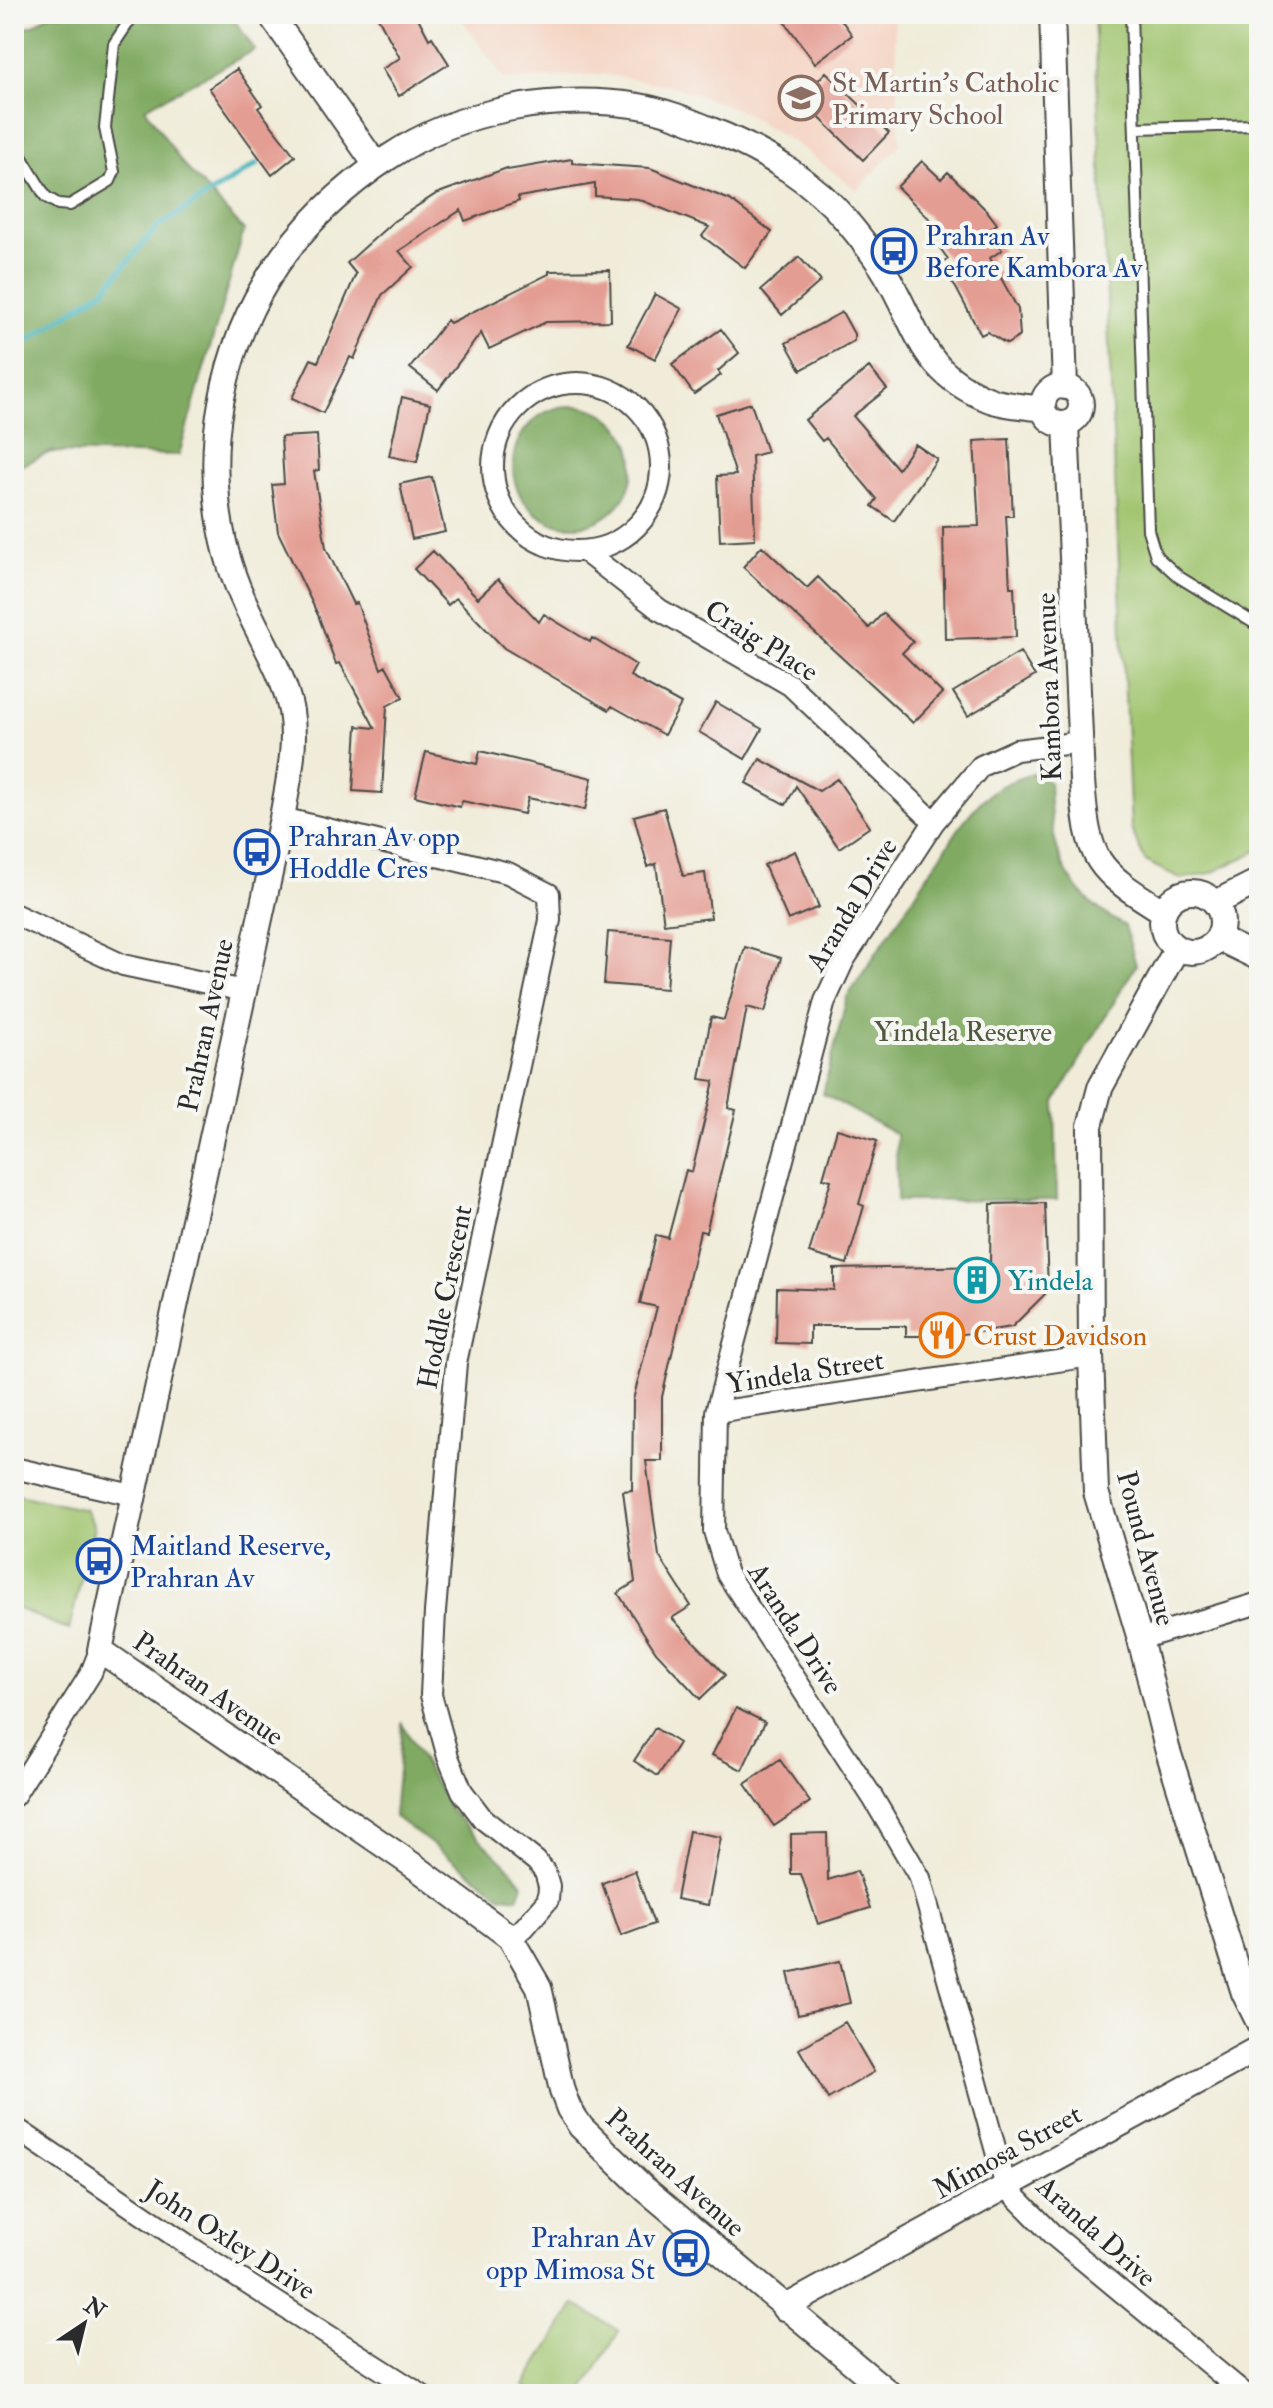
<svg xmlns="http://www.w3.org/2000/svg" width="1273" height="2408" font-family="'IM FELL Double Pica',serif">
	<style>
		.built { fill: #f5d3c1 }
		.green { fill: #a1c56f; stroke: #66784d; stroke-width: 2 }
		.forest { fill: #80aa62; stroke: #566a46; stroke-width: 2 }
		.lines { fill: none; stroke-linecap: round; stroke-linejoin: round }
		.stream { stroke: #41b2ba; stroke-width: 6 }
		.building { fill: #e49d93 }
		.service-casing { stroke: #494845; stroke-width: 14 }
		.minor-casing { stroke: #494845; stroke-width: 24 }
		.tertiary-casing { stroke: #494845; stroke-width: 28 }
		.service { stroke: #fff; stroke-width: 10 }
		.minor { stroke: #fff; stroke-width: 20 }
		.tertiary { stroke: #fff; stroke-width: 24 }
		.labels { text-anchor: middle; stroke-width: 8; stroke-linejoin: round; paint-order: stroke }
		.education-label { font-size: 28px; fill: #785e54; stroke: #f6f6f2; text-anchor: start }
		.transit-label { font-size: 28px; fill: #164399; stroke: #f6f6f2; text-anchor: start }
		.street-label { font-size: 28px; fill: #2b2b2b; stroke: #f6f6f2 }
		.park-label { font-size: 28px; fill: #4e593f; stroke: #f6f6f2 }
		.culture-label { font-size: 28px; fill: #0d838f; stroke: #f6f6f2; text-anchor: start }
		.food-label { font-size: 28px; fill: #c56008; stroke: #f6f6f2; text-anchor: start }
	</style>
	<rect width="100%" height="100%" fill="#f6f6f2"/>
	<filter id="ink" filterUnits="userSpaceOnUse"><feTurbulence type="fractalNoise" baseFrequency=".0125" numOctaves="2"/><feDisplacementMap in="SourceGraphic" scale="16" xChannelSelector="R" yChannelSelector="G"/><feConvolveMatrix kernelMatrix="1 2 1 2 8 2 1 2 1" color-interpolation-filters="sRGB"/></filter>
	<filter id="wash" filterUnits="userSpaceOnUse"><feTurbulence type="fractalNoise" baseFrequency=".006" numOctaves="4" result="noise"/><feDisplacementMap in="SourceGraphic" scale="32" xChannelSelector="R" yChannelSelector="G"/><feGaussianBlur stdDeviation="1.8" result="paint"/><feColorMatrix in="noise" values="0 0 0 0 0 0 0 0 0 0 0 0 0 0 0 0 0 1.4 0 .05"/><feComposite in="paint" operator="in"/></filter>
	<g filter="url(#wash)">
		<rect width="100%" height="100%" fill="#f0ecd9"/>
		<!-- built -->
		<path class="built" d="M458,14H894L900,145L857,190L795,143L737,109L672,86L602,74L505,80Z"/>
		<!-- green -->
		<path class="green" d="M1094,14H1259V850L1211,873L1181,879L1145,861L1131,829Z
			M14,1494L85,1510L94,1526L69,1630L14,1607Z
			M575,2304L619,2331L581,2394H537L524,2386Z"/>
		<!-- forest -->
		<path class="forest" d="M50,14H230L255,50L145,108L182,163L244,230L179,455L51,452L14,469V32L34,25Z
			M513 466a60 60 0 1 1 120 0a60 60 0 1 1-120 0Z
			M1035,773L1049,782C1051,850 1061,891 1125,926L1136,965L1055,1102L1057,1200L897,1201L896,1134L823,1094L847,997L964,821C988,791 999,784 1035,773Z
			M402,1724L451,1811L510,1868L523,1884L518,1898L502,1896L394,1816Z"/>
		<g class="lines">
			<!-- stream -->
			<path class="stream" d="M14,350L104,290L157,227L257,164"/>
		</g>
		<g id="blocks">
			<!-- building -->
			<path class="building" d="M376,14H416L429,39L432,37L449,64L399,96L382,69L400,58Z
				M779,14H837L852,35L815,63Z
				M237,69L262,105L258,108L295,156L272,175L209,88Z
				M826,72L889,133L863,160L800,99Z
				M572,159V163L650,168L730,200L772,232L745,268L702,236L709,227L638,199L595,196V184L518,197L519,201L465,221L461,210L399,251L413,267L382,295L354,359L350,357L323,413L292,398L311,359L318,362L356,274L347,263L394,221L436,194L507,168L508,170Z
				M922,161L941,179L948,172L987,211L997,224L988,231L1002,250L990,258L1018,309L1020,336L1007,344L987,332L981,335L956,288L939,265L948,259L934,240L944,233L897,187Z
				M799,257L821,281L782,315L761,290Z
				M610,270L611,321L546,322L489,349L481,333L438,390L410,368L447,320L450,323L549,274V271Z
				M655,294L682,309L655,359L628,345Z
				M842,312L854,334V341L801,370L786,343Z
				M721,329L739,353L718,371L721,375L694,394L672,364Z
				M869,367L887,389L853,416L898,469L915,444L937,459L894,521L872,506L877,499L826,438L822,441L805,420Z
				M402,397L430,404L417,462L389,456Z
				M751,403L767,452L752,456L755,539L720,541L717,476L736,475L716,414Z
				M317,435L319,470L314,471L326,548L353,604L357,603L381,669L386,666L403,697L387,706L382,793L353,791L357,726L375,728L340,663L336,664L318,615L278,532L272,485L284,484L281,437Z
				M1009,439L1013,516H1006L1010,587H1014L1016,637L945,639L943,527L979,526L974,441Z
				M432,477L445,532L412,539L400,484Z
				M762,546L807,588L818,577L869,628L883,613L913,642L902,653L942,693L913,723L743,567Z
				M433,551L478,598L498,579L539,622L544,614L590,642L592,638L636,665L630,676L681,704L664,735L612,706L609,710L504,648L456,598L448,605L414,569Z
				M1020,652L1035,676L968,716L953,692Z
				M716,702L762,729L745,759L699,732Z
				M480,751L592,778L585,810L528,798L524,814L462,801L460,807L415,796L426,752L477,764Z
				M760,759L819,791L837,779L870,827L839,848L796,786L786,805L746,783Z
				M664,808L683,876L705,873L711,918L664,924L656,864L648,867L634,816Z
				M795,851L819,907L788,920L764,865Z
				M608,932L670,937L666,989L604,984Z
				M745,947L781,958L765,1012L747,1007L728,1108L736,1110L706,1232L700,1231L662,1397V1461H646L659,1556L691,1606L672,1618L725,1675L700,1699L656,1652L618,1593L635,1582L623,1491L632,1490L633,1400L657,1307L640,1303L656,1235L668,1238L686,1170L692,1172L714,1081L700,1079L711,1017L724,1020Z
				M837,1129L877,1141L859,1204L864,1206L847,1264L809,1253L831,1180L823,1178Z
				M1045,1203L1048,1291L1012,1327L949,1336H906V1326H810V1344L776,1343L777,1288L834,1290V1269L990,1266L991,1204Z
				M736,1708L765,1722L742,1770L712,1755Z
				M655,1728L679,1743L658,1776L634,1761Z
				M780,1760L810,1802L774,1826L745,1784Z
				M689,1831L721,1837L708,1905L676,1899Z
				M827,1833L828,1880L857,1871L870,1908L818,1924L801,1874H791V1834Z
				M635,1871L654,1924L621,1936L602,1883Z
				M840,1961L850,2003L798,2015L788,1973Z
				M845,2022L874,2072L828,2099L799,2049Z"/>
		</g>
	</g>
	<g filter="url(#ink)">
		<use href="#blocks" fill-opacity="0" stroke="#494845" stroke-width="2"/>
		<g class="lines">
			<!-- service casing -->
			<g class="service-casing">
				<path id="service" d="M1131,14L1148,530L1156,556L1179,577L1259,626
					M1135,128L1259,125
					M19,153L46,197L58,204L70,205L110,181L114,172L105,128L114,44L134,14"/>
			</g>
			<!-- minor casing -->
			<g class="minor-casing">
				<path id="minor" d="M493 467a84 84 0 1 1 168 0a84 84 0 1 1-168 0Z
					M584,551L660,610L790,685L934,822
					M1082,742L1016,750L981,766L934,822L844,960L825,1001L716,1412L714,1531L727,1574L873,1798L920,1878L1006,2187L1053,2235L1245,2394
					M282,818L508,873L549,894L550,920L456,1363L435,1612L431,1695L448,1757L462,1791L483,1819L536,1861L545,1872L549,1886L548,1900L524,1928L510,1937
					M14,914L123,965L244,991
					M716,1412L1091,1356
					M14,1468L132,1495
					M1140,1639L1259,1603
					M14,1796L91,1673L100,1650
					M14,2127L198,2252L420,2394"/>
			</g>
			<!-- tertiary casing -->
			<g class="tertiary-casing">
				<path id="tertiary" d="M270,14L376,165
					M1052,14L1065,387
					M1043 405a19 19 0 1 1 38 0a19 19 0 1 1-38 0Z
					M1066,424L1082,780C1088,862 1095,869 1164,912
					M1162 922a30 30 0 1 1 60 0a30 30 0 1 1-60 0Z
					M1215,903L1259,881
					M1218,938L1259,958
					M1177,948L1100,1088L1090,1126L1091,1356L1096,1492L1140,1639L1167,1748L1244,1993L1259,2023
					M784,2308L1259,2048
					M890,2394L645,2189L581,2127L569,2109L562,2091L539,1987L510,1937L417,1868L100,1650L282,818C288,782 297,747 291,711C283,671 259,636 243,599C216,540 209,466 221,403C240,297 300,216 389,157C461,109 554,93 639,106C669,111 699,125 726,136C768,154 815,183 845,219C859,236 875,255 886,274C919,330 921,373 990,400C1006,406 1026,406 1043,409"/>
			</g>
			<!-- service -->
			<use href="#service" class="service"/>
			<!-- minor -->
			<use href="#minor" class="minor"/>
			<!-- tertiary -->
			<use href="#tertiary" class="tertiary"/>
		</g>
	</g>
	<!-- icons -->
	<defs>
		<g id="school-ring" transform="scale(2.3)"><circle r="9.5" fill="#f6f6f2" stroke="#8d6e63" stroke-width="1.5"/><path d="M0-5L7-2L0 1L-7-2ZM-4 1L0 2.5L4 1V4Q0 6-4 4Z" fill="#8d6e63"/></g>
		<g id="bus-ring" transform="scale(2.3)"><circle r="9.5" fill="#f6f6f2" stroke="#1a4fb4" stroke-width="1.5"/><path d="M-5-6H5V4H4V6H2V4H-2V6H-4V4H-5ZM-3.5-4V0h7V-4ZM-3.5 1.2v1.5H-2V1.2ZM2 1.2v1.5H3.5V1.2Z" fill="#1a4fb4"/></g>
		<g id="building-ring" transform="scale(2.3)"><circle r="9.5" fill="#f6f6f2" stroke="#0f9aa8" stroke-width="1.5"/><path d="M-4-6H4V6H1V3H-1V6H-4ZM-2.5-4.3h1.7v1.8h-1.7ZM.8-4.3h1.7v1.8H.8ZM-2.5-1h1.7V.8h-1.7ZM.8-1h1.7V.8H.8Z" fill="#0f9aa8"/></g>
		<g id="restaurant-ring" transform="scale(2.3)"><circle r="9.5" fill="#f6f6f2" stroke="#e8710a" stroke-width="1.5"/><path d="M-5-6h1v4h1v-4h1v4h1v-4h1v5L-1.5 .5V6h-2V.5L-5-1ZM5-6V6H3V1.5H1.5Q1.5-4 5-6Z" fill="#e8710a"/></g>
	</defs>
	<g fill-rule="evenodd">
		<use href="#school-ring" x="801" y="98"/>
		<use href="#bus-ring" x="894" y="251"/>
		<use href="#bus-ring" x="257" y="852"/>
		<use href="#building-ring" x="977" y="1280"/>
		<use href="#restaurant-ring" x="942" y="1335"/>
		<use href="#bus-ring" x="99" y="1561"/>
		<use href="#bus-ring" x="686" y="2253"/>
	</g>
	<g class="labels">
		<!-- education labels -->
		<g class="education-label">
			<text x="832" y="92">St Martin's Catholic<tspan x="832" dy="32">Primary School</tspan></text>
		</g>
		<!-- transit labels -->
		<g class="transit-label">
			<text x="925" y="245">Prahran Av<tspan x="925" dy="32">Before Kambora Av</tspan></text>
			<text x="288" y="846">Prahran Av opp<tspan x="288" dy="32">Hoddle Cres</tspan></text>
			<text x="130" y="1555">Maitland Reserve,<tspan x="130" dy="32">Prahran Av</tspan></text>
			<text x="655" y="2247" text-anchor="end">Prahran Av<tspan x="655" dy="32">opp Mimosa St</tspan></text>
		</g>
		<!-- street labels -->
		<g class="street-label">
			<text transform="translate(762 640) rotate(32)" y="10">Craig Place</text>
			<text transform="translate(1048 687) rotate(-92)" y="10">Kambora Avenue</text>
			<text transform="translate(851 904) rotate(-59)" y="10">Aranda Drive</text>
			<text transform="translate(205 1025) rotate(-78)" y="10">Prahran Avenue</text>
			<text transform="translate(444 1297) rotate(-79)" y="10">Hoddle Crescent</text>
			<text transform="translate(805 1371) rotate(-9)" y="10">Yindela Street</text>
			<text transform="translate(1147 1548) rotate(75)" y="10">Pound Avenue</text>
			<text transform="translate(796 1628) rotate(57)" y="10">Aranda Drive</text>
			<text transform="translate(209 1688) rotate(35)" y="10">Prahran Avenue</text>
			<text transform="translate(1007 2151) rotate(-29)" y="10">Mimosa Street</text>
			<text transform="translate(676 2172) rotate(42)" y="10">Prahran Avenue</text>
			<text transform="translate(1097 2231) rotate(42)" y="10">Aranda Drive</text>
			<text transform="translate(231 2239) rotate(33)" y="10">John Oxley Drive</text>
		</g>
		<!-- park labels -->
		<g class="park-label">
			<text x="963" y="1041">Yindela Reserve</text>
		</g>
		<!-- culture labels -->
		<g class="culture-label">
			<text x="1008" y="1290">Yindela</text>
		</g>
		<!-- food labels -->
		<g class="food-label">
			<text x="973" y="1345">Crust Davidson</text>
		</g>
	</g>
	<!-- margin -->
	<rect width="1273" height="2408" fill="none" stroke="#f6f6f2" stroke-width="48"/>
	<!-- north arrow -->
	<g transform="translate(84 2324) rotate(35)" stroke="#f6f6f2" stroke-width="6" paint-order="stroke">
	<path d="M0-6L14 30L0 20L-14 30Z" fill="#2b2b2b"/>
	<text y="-12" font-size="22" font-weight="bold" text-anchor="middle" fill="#2b2b2b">N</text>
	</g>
</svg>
